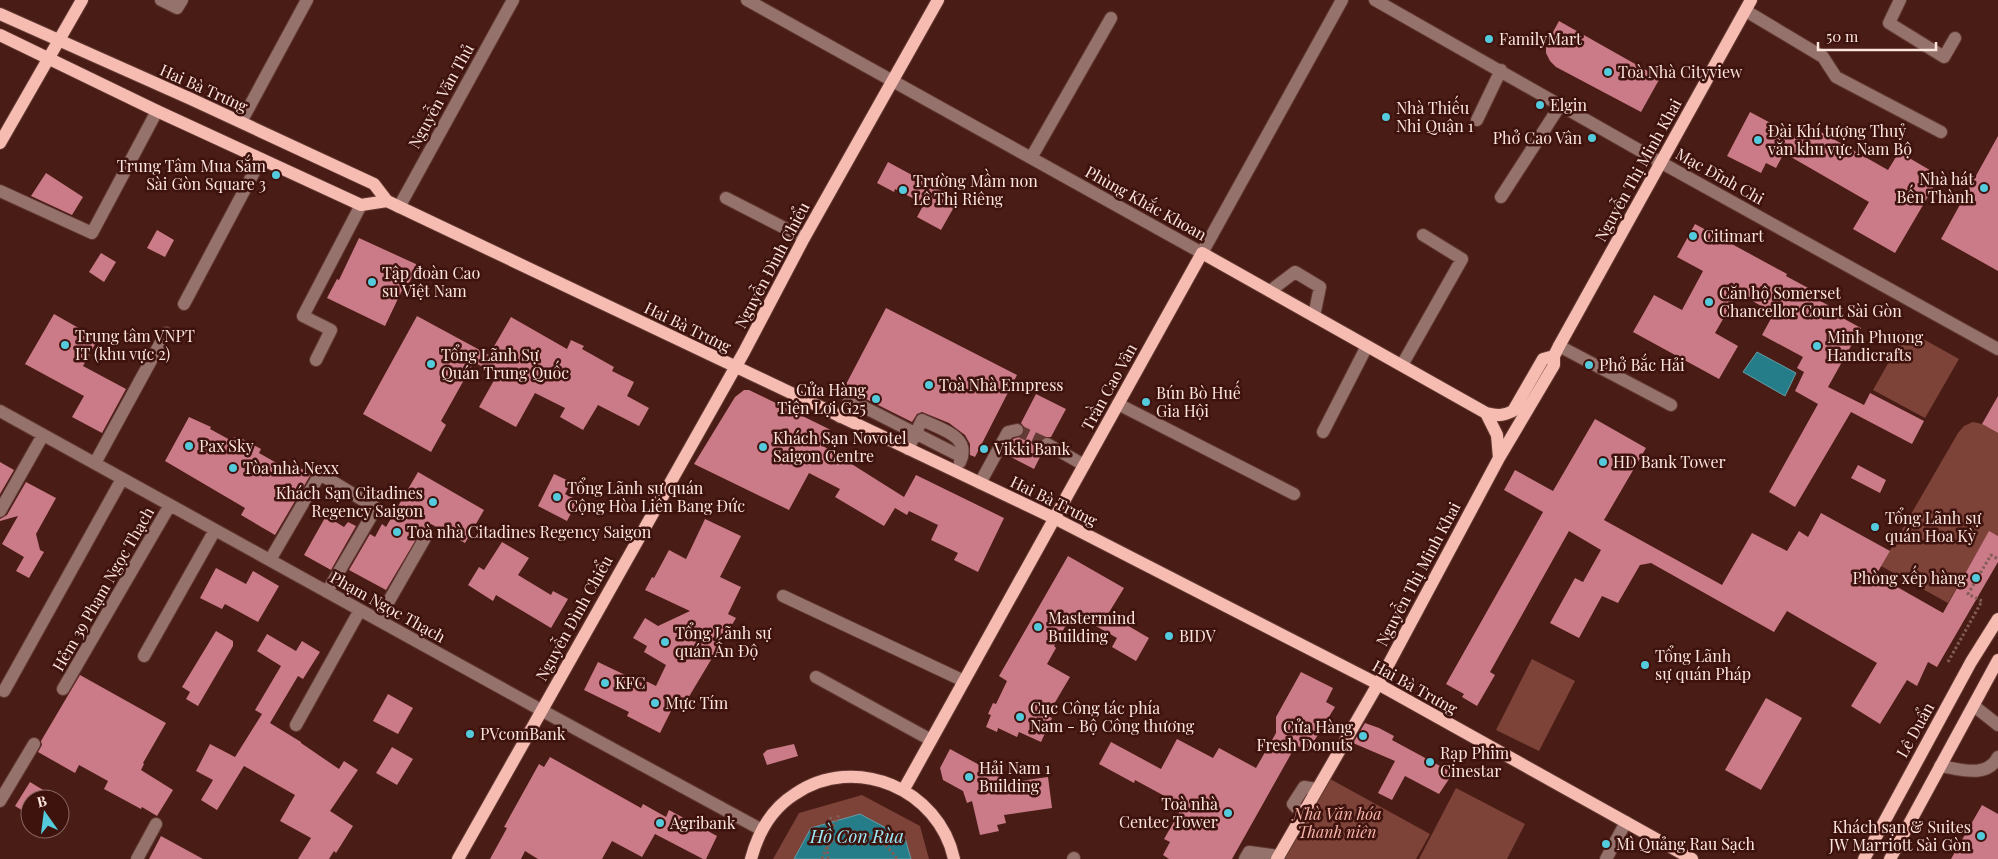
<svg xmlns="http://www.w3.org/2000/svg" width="1998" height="859" font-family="'Playfair Display',serif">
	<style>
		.green { fill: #7d4238 }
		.water { fill: #267d8a; stroke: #669ca4 }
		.building { fill: #cb7a87 }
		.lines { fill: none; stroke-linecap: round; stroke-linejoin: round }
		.minor-tunnel { stroke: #643b34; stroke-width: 12; stroke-dasharray: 12 6; stroke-linecap: butt }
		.minor-casing { stroke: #623932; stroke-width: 14 }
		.major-casing { stroke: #623932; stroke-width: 14 }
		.path { stroke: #825d56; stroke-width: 3; stroke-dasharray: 2.5 2.5; stroke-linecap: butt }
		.minor { stroke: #96726c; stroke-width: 12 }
		.major { stroke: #f6bcb2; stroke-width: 12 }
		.poi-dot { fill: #54cadd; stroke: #3e120d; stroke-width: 2 }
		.labels { text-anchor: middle; stroke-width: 5; stroke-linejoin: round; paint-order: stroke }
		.poi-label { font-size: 16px; fill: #fde5e0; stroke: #3e120d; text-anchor: start }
		.street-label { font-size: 16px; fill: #fde5e0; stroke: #3e120d }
		.park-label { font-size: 16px; font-style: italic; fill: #f9b6ab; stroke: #3e120d }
		.water-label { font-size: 18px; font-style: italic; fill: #9cebf9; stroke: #3e120d }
	</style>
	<rect width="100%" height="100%" fill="#491d16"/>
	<!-- green -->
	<path class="green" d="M1907,330L1959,359L1925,418L1873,390Z
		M1973,422L1982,424L1998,433V536L1989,532L1948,603L1881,566L1958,433L1964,426Z
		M1532,659L1575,681L1539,751L1496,730Z
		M1323,775L1430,834L1416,859H1277Z
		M1456,788L1525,824L1507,859H1419Z
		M862,795L920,826L929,859H773L799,813Z"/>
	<!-- water -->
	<path class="water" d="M1757,352L1796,373L1785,396L1743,372Z
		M860,814L905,838L911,859H794L811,828Z"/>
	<!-- building -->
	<path class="building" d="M1559,21L1660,78L1641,112L1556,67L1550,61L1546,53V45Z
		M1750,112L1797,137L1805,123L1888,170L1899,152L1940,176L1895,253L1853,229L1869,202L1784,153L1776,168L1766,163L1761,173L1727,156Z
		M1998,136V271L1941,239Z
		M888,162L958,200L941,230L917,217L924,204L895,189L894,192L877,183Z
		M46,173L83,197L72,215L31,196Z
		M1695,224L1787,274L1786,276L1810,289L1807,294L1839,311L1837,315L1861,328L1828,387L1864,405L1870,393L1924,421L1912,444L1851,412L1795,507L1769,492L1818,404L1795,391L1804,372L1797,368L1803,357L1762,335L1774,313L1738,293L1715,333L1738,346L1719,379L1633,332L1654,295L1682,310L1703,271L1677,257Z
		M157,230L174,240L165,257L147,248Z
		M359,238L418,265L408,285L405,284L385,326L327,298L337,279L339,280Z
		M101,253L116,262L104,282L89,272Z
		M886,308L1017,375L975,457L970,455V444L965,435L949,423L922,412L917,414L912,422L854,393L843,390Z
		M54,314L98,339L83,366L126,389L102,433L72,417L84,396L25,364Z
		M417,316L489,355L511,317L567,349L571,340L584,346L582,349L614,367L612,371L634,382L627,396L649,408L639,426L598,405L583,430L560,417L565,408L535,393L516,427L479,407L497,375L474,362L441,421L446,425L431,452L363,414Z
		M744,390H749L831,430L823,446L904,497L916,475L1004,518L978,572L954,560L958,553L931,540L938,525L909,511L907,515L895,508L884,526L835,497L840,489L809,473L789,510L694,464L735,397Z
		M1036,394L1066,409L1051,437H1043L1040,440V448L1043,451L1034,469L1005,454L1013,439L1022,436L1025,433V428L1021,423Z
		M1998,396V433L1982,424Z
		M189,417L211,427L210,429L232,441L234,437H239L261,449L259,453L296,474L300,468L311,474L275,535L241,515L245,508L165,461Z
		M1595,419L1646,448L1604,520L1722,585L1752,533L1787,551L1799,531L1808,537L1821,513L1890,551L1876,575L1943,613L1989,531L1998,536V562L1937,667L1928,662L1917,686L1907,680L1880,724L1851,706L1877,663L1787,611L1774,632L1651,563L1640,565L1618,603L1602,596L1579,638L1550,623L1575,578L1583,582L1601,550L1569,531L1490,672L1495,675L1477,706L1462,697L1464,694L1446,684L1543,512L1504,490L1515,470L1553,491Z
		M0,462L14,470L0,494Z
		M1858,465L1886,480L1880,493L1851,478Z
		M418,472L484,510L465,543L431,524L427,530L421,531L386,590L349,570L370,534L375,537L382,524L386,527Z
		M554,474L571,482L565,494L578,500L567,521L538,506Z
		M26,482L56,498L36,534L40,550L44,552L29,578L16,571L24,557L2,544L18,516L0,521V519L7,515Z
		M326,516L344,527L348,522L356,526L331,570L304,555Z
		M705,519L741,536L720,577L741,587L728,614L736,618L684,705L676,701L660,733L627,716L629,712L584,690L598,662L644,684L646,681L656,686L666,665L644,652L647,646L633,638L645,618L658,626L690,611L645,590L652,577L654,578L669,550L686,559Z
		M502,542L529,558L518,575L551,595L553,591L568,599L551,628L496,595L493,601L468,585L479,567L484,570Z
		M1068,556L1124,588L1108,614L1149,638L1136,661L1112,647L1117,638L1073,613L1054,646L1056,648L1047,664L1070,677L1047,716L1052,718L1041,742L1019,732L1017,737L998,728L997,732L986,727L991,715L988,714L993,703L996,704L1007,681L999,676Z
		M216,568L246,584L253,571L279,586L258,622L225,604L222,609L200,598Z
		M216,631L233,641V646L198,706L186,699L190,692L182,687Z
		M267,634L296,651L302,641L320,652L303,679L298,676L270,723L301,742V743L339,769L344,761L358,770L330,811L353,826L336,853L334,851L329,859H298L311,838L280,821L295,795L244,766L217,810L201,800L213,780L196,771L210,744L235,757L262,714L255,710L281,666L257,651Z
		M1301,672L1333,688L1326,702L1335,707L1308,751L1296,745L1232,859H1169L1163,855L1170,842L1164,839L1183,806L1135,780L1134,783L1099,764L1111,742L1161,769L1177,739L1213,758L1219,748L1256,768L1276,733V717Z
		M80,675L166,723L143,763L144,764L141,770L173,790L157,816L142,807L141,809L104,789L108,781L79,765L75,773L38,752L42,745L41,741Z
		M388,694L413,708L398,734L373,721Z
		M1766,698L1802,718L1761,790L1725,770Z
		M1365,723L1379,728L1394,736L1392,740L1453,773L1439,794L1405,776L1392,800L1378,793L1395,761L1353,743Z
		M794,744L798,756L767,765L763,754L767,750Z
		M392,747L413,759L397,785L376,773Z
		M950,749L998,775L1006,783L1048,777L1052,808L1004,815L1006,823L997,825L999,831L980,835L972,801L967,803L963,791L943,780L940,768Z
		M550,757L641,808L643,804L666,817L669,810L717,836L706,859H703L655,834L642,857L612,841L602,859H538L525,851L521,859H490L507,828L504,827L539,764L544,767Z
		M30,782L58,799H30V815L15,806Z
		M1982,805L1998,814V859H1951Z
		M161,836L203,859H149Z"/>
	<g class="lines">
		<!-- minor-tunnel -->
		<path class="minor-tunnel" d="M1017,430L1047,444"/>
		<!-- minor casing -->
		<g class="minor-casing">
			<path id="minor" d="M161,0L177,8L182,0
				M747,0L1202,253L1342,0
				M1375,0L1660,162L1998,349
				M1900,0L1889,23L1944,57L1955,38
				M1746,11L1823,57L1836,77L1941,132
				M1477,120L1501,70
				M241,122L307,0
				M1031,158L1111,18
				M0,191L92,233L157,111
				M1501,197L1561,104
				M726,198L804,238
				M399,207L513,0
				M1270,291L1295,272L1320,287L1314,316
				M184,304L261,159
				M1559,346L1671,405
				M316,360L331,330L303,316L361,205
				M1402,365L1462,259L1423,235
				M1118,404L1294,494
				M0,411L541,710L762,830
				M840,417L850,400L962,457
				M1323,432L1367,346
				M1047,444L1084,465
				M908,449L922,420C940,429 972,436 960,462
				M95,463L166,333
				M980,483L1008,432L1017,430
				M0,511L43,435
				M270,560L320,474L376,508L327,592
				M783,596L964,681
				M378,620L425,538
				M144,656L215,530
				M816,677L931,740
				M63,689L170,505
				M4,691L122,479
				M1974,706L1998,725
				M296,725L360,610
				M1940,766C1959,769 1987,779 1998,757
				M0,801L34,744
				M1303,815L1293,804L1304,787L1317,789
				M137,859L156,824
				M1073,859L1074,858
				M1245,859L1249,852L1279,856
				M1606,859L1626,822"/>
		</g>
		<!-- major casing -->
		<g class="major-casing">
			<path id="major" d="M0,14L191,99L374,184L387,201L1054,518L1378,684L1692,859
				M0,35L157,111L361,205L387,201
				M0,143L82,0
				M1486,413L1497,435L1499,458
				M904,789L1202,253L1486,413C1497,416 1503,416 1513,411L1543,359L1554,356
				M458,859L744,352L804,238L938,0
				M751,859C758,833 771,809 795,794C855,753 939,789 954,859
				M1277,859L1378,684L1499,458L1554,365V356L1559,346L1751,0
				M1864,859L1971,662L1998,619
				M1890,859L1998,660"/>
		</g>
		<!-- path -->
		<path class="path" d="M1948,662L1982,601L1968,594L1991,555L1998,559
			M828,835L840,813
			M822,859C835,817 878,829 897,859
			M828,859L827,838L831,816"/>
		<!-- minor -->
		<use href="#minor" class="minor"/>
		<!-- major -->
		<use href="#major" class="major"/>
	</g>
	<!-- markers -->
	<g class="poi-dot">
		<circle cx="1489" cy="39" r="5"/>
		<circle cx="1608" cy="72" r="5"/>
		<circle cx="1540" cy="105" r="5"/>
		<circle cx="1386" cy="117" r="5"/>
		<circle cx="1592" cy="138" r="5"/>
		<circle cx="1758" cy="140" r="5"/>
		<circle cx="276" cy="175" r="5"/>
		<circle cx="1984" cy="188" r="5"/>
		<circle cx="903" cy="190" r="5"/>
		<circle cx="1693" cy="236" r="5"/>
		<circle cx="372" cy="282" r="5"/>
		<circle cx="1709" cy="302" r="5"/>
		<circle cx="65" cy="345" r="5"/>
		<circle cx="1817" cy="346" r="5"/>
		<circle cx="431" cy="364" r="5"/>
		<circle cx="1589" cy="365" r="5"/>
		<circle cx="929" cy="385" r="5"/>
		<circle cx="876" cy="399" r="5"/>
		<circle cx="1146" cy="402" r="5"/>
		<circle cx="189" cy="446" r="5"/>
		<circle cx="763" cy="447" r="5"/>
		<circle cx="984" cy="449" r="5"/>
		<circle cx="1603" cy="462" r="5"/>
		<circle cx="233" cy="468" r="5"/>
		<circle cx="557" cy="497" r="5"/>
		<circle cx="433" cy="502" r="5"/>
		<circle cx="1875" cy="527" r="5"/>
		<circle cx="397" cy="532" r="5"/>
		<circle cx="1976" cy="578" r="5"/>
		<circle cx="1038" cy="627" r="5"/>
		<circle cx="1169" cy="636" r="5"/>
		<circle cx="665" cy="642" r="5"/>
		<circle cx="1645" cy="665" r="5"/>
		<circle cx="605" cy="683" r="5"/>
		<circle cx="655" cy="703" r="5"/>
		<circle cx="1020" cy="717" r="5"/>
		<circle cx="470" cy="734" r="5"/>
		<circle cx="1363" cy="736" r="5"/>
		<circle cx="1430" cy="762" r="5"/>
		<circle cx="969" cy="777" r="5"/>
		<circle cx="1228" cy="813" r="5"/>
		<circle cx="660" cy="823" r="5"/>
		<circle cx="1981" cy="836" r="5"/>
		<circle cx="1606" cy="844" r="5"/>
	</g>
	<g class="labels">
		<!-- poi labels -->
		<g class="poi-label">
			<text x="1499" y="45">FamilyMart</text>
			<text x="1618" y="78">Toà Nhà Cityview</text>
			<text x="1550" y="111">Elgin</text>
			<text x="1396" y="114">Nhà Thiếu<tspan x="1396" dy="18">Nhi Quận 1</tspan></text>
			<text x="1768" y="137">Đài Khí tượng Thuỷ<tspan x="1768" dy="18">văn khu vực Nam Bộ</tspan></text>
			<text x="1582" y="144" text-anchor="end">Phở Cao Vân</text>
			<text x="266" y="172" text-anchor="end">Trung Tâm Mua Sắm<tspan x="266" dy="18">Sài Gòn Square 3</tspan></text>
			<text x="1974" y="185" text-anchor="end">Nhà hát<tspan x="1974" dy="18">Bến Thành</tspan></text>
			<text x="913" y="187">Trường Mầm non<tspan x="913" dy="18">Lê Thị Riêng</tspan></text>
			<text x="1703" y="242">Citimart</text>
			<text x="382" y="279">Tập đoàn Cao<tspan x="382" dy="18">su Việt Nam</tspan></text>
			<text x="1719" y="299">Căn hộ Somerset<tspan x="1719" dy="18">Chancellor Court Sài Gòn</tspan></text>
			<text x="75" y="342">Trung tâm VNPT<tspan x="75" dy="18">IT (khu vực 2)</tspan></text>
			<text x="1827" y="343">Minh Phuong<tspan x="1827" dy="18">Handicrafts</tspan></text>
			<text x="441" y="361">Tổng Lãnh Sự<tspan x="441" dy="18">Quán Trung Quốc</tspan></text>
			<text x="1599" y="371">Phở Bắc Hải</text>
			<text x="939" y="391">Toà Nhà Empress</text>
			<text x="866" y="396" text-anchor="end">Cửa Hàng<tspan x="866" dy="18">Tiện Lợi G25</tspan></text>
			<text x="1156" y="399">Bún Bò Huế<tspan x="1156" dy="18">Gia Hội</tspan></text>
			<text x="773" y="444">Khách Sạn Novotel<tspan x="773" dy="18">Saigon Centre</tspan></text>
			<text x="199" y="452">Pax Sky</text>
			<text x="994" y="455">Vikki Bank</text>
			<text x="1613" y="468">HD Bank Tower</text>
			<text x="243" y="474">Tòa nhà Nexx</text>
			<text x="567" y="494">Tổng Lãnh sự quán<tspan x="567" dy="18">Cộng Hòa Liên Bang Ðức</tspan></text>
			<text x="423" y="499" text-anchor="end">Khách Sạn Citadines<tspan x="423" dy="18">Regency Saigon</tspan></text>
			<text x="1885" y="524">Tổng Lãnh sự<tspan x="1885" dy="18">quán Hoa Kỳ</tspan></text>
			<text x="407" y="538">Toà nhà Citadines Regency Saigon</text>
			<text x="1966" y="584" text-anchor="end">Phòng xếp hàng</text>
			<text x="1048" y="624">Mastermind<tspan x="1048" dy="18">Building</tspan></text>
			<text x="675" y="639">Tổng Lãnh sự<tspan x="675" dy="18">quán Ấn Độ</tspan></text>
			<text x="1179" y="642">BIDV</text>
			<text x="1655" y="662">Tổng Lãnh<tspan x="1655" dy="18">sự quán Pháp</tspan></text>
			<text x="615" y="689">KFC</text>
			<text x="665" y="709">Mực Tím</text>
			<text x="1030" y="714">Cục Công tác phía<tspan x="1030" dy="18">Nam - Bộ Công thương</tspan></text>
			<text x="1353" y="733" text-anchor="end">Cửa Hàng<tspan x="1353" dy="18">Fresh Donuts</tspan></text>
			<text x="480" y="740">PVcomBank</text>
			<text x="1440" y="759">Rạp Phim<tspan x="1440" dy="18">Cinestar</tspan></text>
			<text x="979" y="774">Hải Nam 1<tspan x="979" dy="18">Building</tspan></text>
			<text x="1218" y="810" text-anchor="end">Toà nhà<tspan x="1218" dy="18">Centec Tower</tspan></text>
			<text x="670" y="829">Agribank</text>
			<text x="1971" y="833" text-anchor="end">Khách sạn &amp; Suites<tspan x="1971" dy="18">JW Marriott Sài Gòn</tspan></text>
			<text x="1616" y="850">Mì Quảng Rau Sạch</text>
		</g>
		<!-- street labels -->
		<g class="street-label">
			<text transform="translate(204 88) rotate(24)" y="6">Hai Bà Trưng</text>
			<text transform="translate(441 96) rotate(-61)" y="6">Nguyễn Văn Thủ</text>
			<text transform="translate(1638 170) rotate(-61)" y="6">Nguyễn Thị Minh Khai</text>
			<text transform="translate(1720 176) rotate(29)" y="6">Mạc Đĩnh Chi</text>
			<text transform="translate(1146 203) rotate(29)" y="6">Phùng Khắc Khoan</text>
			<text transform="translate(772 265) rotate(-62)" y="6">Nguyễn Đình Chiểu</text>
			<text transform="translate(688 327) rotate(26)" y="6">Hai Bà Trưng</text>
			<text transform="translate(1109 387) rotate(-61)" y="6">Trần Cao Vân</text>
			<text transform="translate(1054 501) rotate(26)" y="6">Hai Bà Trưng</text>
			<text transform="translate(1418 574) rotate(-62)" y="6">Nguyễn Thị Minh Khai</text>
			<text transform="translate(103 589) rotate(-60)" y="6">Hẻm 39 Phạm Ngọc Thạch</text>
			<text transform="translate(388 607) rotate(29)" y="6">Phạm Ngọc Thạch</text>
			<text transform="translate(574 618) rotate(-61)" y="6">Nguyễn Đình Chiểu</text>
			<text transform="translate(1415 687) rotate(29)" y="6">Hai Bà Trưng</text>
			<text transform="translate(1915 730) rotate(-61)" y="6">Lê Duẩn</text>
		</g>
		<!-- park labels -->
		<g class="park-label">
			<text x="1337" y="820">Nhà Văn hóa<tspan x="1337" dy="18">Thanh niên</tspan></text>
		</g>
		<!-- water labels -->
		<g class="water-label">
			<text x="857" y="843">Hồ Con Rùa</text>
		</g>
	</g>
	<!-- north arrow -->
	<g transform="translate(45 814) rotate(346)"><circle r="24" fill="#3e120d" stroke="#8a6661"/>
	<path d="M0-4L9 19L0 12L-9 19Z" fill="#54cadd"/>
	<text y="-8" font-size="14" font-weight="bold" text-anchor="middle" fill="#fde5e0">B</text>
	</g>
	<!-- scale -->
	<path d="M1818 42v8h118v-8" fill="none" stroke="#fde5e0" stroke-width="2.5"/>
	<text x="1826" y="42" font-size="15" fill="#fde5e0" stroke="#3e120d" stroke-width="4" paint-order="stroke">50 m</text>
</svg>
